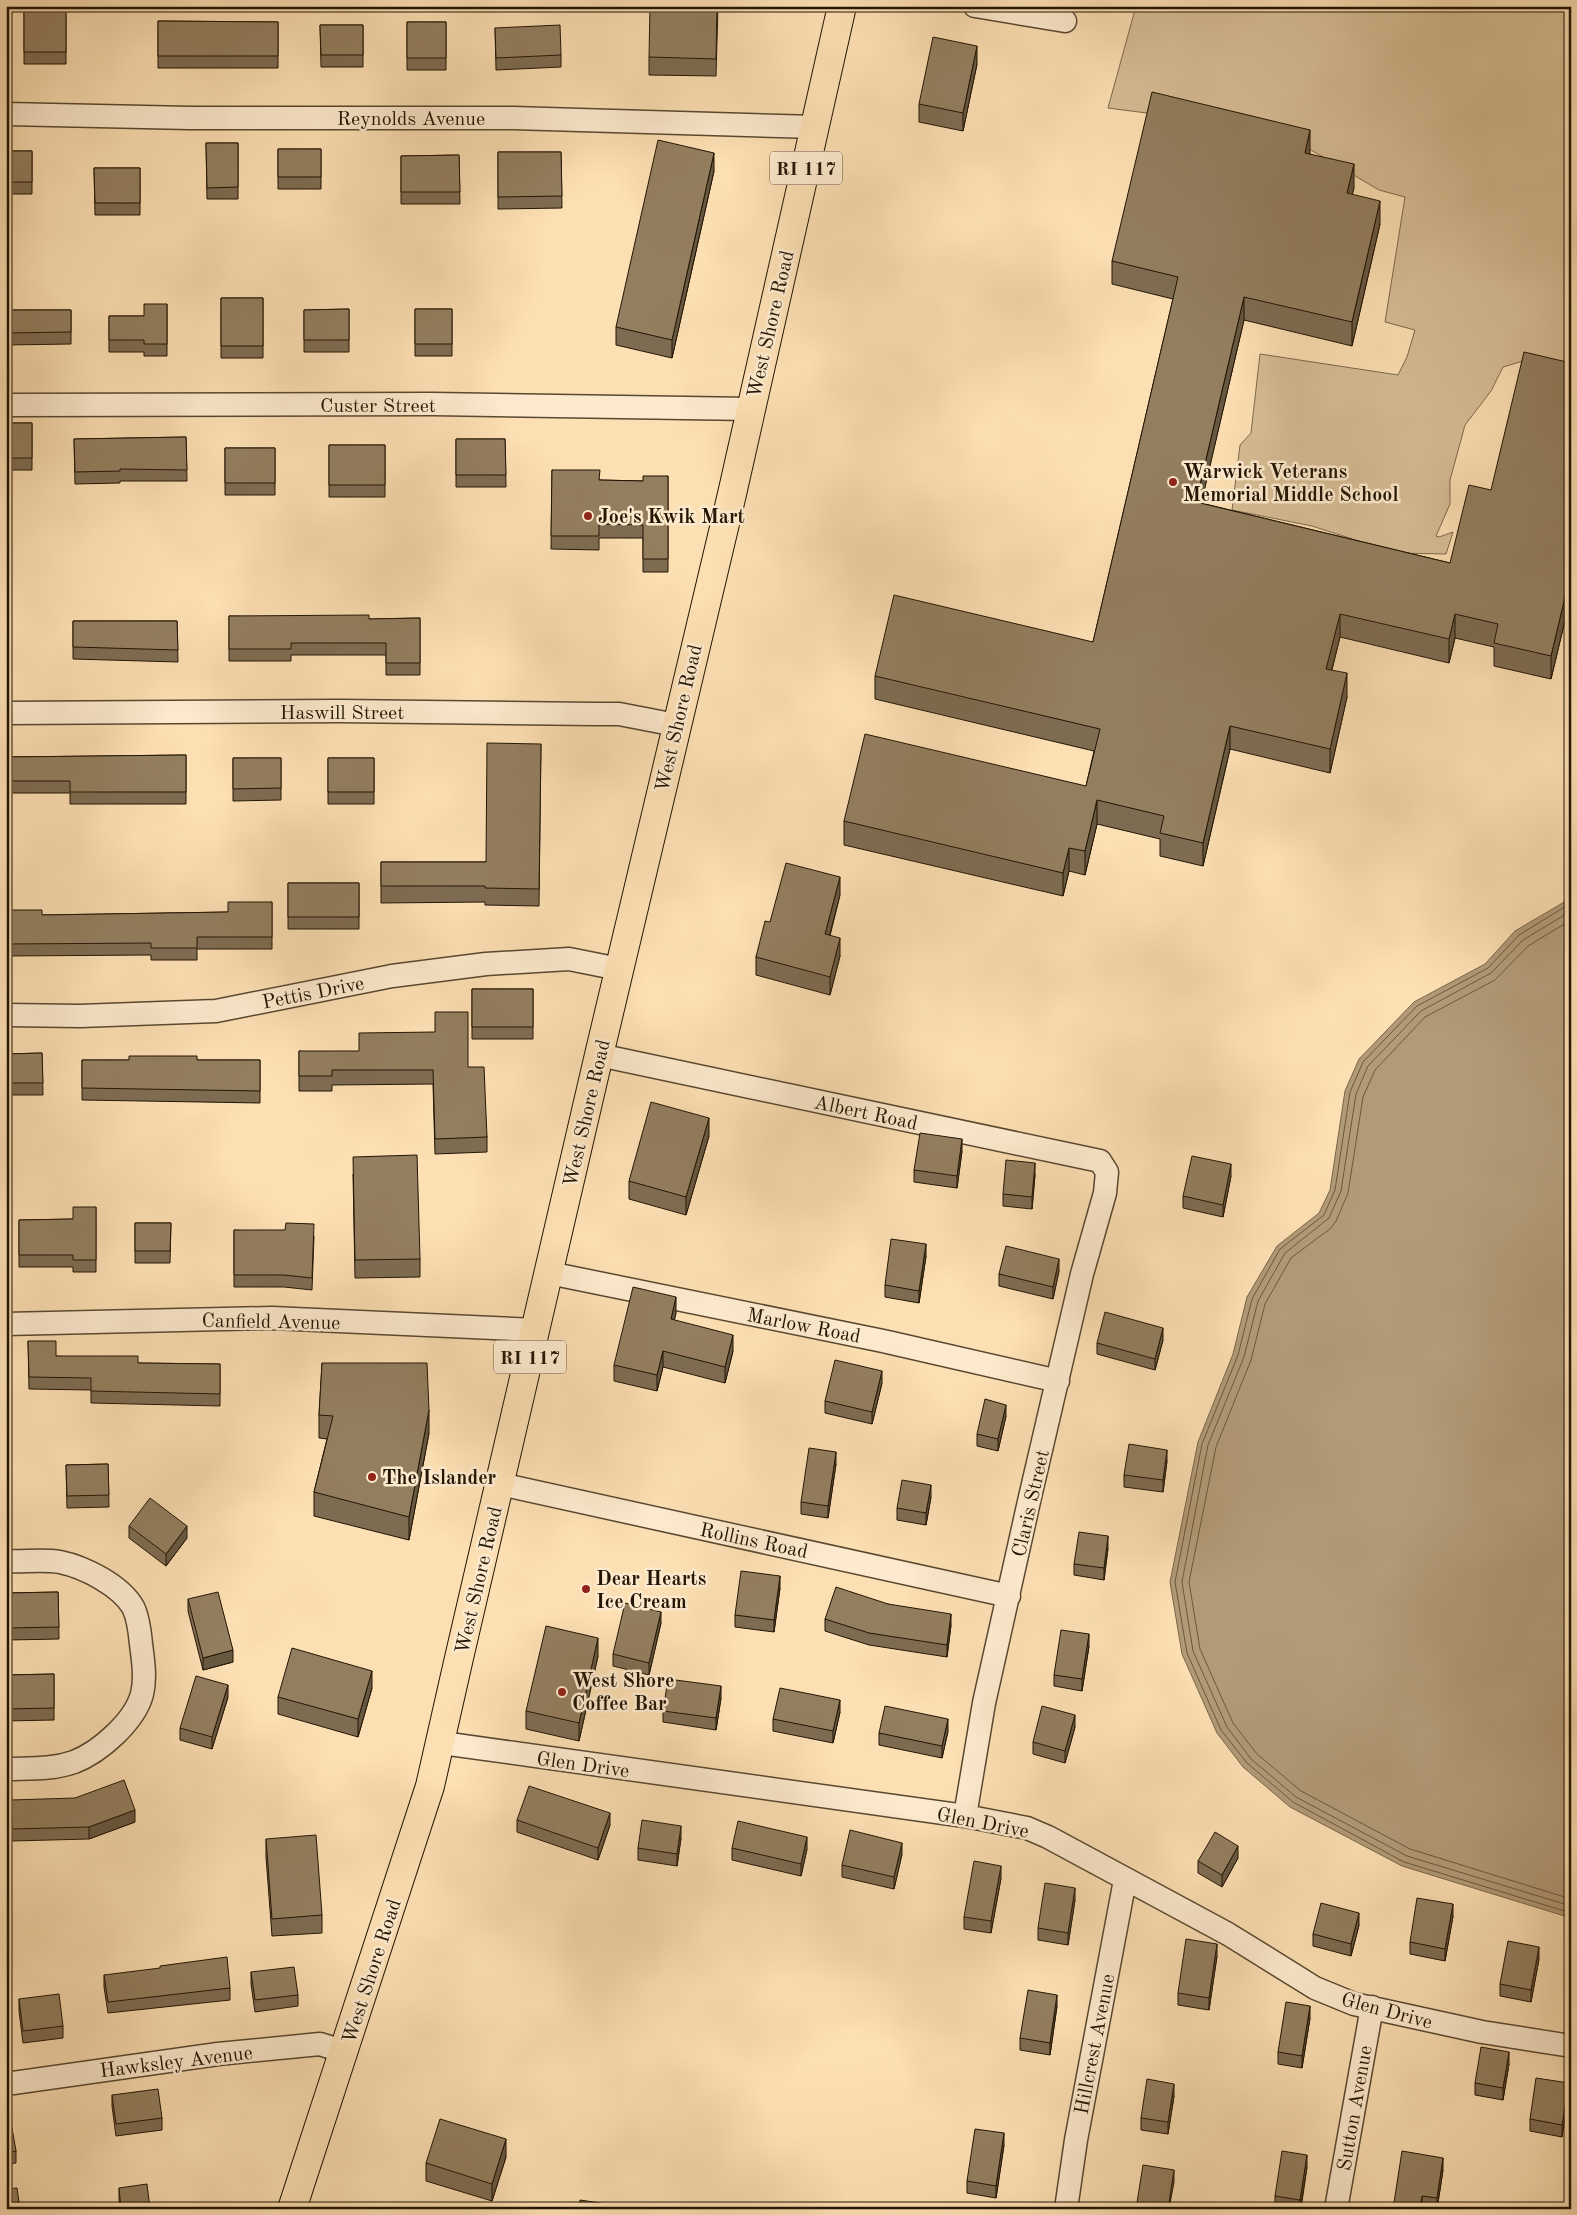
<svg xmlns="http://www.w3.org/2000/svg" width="1577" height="2215" font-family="'Old Standard TT',serif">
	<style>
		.green { fill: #d7bd95; stroke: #7c694c }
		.water { fill: #b29a77; stroke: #786549 }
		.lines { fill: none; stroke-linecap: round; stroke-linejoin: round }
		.shore { stroke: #6a583d; stroke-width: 1 }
		.street-casing { stroke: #58482f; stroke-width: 25 }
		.primary-casing { stroke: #221503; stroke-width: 30 }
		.street { stroke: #fdeace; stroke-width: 22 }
		.primary { stroke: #fcdfb3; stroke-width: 28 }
		.wall { fill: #7e6c52; stroke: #221503 }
		.shaded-wall { fill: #675842; stroke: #221503 }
		.building { fill: #937e5f; stroke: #221503 }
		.poi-dot { fill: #8f2418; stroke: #fdeace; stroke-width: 2 }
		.labels { text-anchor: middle; stroke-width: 5; stroke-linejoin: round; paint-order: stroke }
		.shield { fill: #fdeace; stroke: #645540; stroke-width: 1 }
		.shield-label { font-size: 19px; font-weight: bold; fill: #221503 }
		.street-label { font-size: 20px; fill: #221503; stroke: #fdeace }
		.poi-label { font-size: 20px; font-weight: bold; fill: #221503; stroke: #fdeace; text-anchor: start }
	</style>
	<rect width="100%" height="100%" fill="#fcdfb3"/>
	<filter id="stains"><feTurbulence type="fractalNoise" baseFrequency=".004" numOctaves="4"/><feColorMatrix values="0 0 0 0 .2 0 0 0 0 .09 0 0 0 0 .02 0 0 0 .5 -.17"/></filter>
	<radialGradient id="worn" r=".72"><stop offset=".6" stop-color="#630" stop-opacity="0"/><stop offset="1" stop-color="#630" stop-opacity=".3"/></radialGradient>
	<!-- green -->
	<path class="green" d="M1136,6H1571V373L1523,361L1503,367L1491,391L1465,425L1450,480V504L1436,536L1439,537L1453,532L1446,554L1396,553L1312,526L1232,510L1240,445L1251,433L1260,354L1398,375L1407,357L1415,330L1385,322L1405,197L1379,190L1277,130L1108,108Z"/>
	<!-- water -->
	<path class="water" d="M1571,898V1918L1402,1866L1290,1807L1243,1767L1217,1733L1182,1654L1170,1582L1198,1442L1233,1354L1247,1297L1277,1246L1319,1213L1330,1190L1345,1091L1359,1059L1414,1002L1485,964L1515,931Z"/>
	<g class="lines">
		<!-- shore -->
		<path class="shore" d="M1571,903L1519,935L1488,968L1417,1006L1363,1062L1350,1092L1335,1190L1324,1215L1280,1249L1252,1299L1238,1355L1202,1444L1175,1582L1187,1653L1221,1730L1247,1763L1293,1802L1404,1862L1571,1913
			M1571,911L1523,940L1491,973L1421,1011L1368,1066L1356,1094L1341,1191L1329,1218L1285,1253L1258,1301L1244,1357L1208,1445L1182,1582L1193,1651L1227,1727L1251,1759L1296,1797L1407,1856L1571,1906
			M1571,920L1528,946L1495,980L1425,1017L1375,1070L1363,1097L1348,1193L1336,1221L1331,1228L1291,1258L1265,1304L1251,1360L1216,1447L1189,1582L1200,1649L1233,1723L1257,1754L1301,1791L1410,1849L1571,1899"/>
		<!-- street casing -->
		<g class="street-casing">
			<path id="street" d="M975,6L1065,21
				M6,114L190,118H513L815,127
				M6,405L433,404L750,409
				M6,713L340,711L594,714H619L676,725
				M6,1015L80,1016L216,1011L392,976L486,964L569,959L619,969
				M599,1055L1100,1161L1107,1172L1105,1193L1082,1274L1030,1497L984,1703L965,1816
				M549,1273L883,1341L1058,1381
				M6,1324L272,1318L536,1330
				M500,1484L1009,1596
				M6,1561C23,1562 43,1559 60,1562C84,1567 120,1585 133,1607C138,1617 140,1633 141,1644C143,1660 146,1678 142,1694C135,1721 100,1752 74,1762C51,1770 29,1768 6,1769
				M442,1743L965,1816L1027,1828L1048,1837L1228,1934L1315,1988L1354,2004L1482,2032L1571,2046
				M6,2084L218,2054L320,2044L345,2052
				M1066,2209L1076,2140L1125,1880
				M1336,2209L1372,2007"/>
		</g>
		<!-- primary casing -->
		<g class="primary-casing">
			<path id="primary" d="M292,2209L430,1786L459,1658L599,1055L732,494L842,6"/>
		</g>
		<!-- street -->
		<use href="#street" class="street"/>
		<!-- primary -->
		<use href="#primary" class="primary"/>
	</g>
	<!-- wall -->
	<path class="wall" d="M718,6L716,76L649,75V57Z
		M24,12H66V64H24Z
		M158,21L278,22V68H158Z
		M407,22H446V70H407Z
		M320,25H363V67H321Z
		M495,28L561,55V67L496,70Z
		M977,64L963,131L919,122V104Z
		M206,143H238V199H207Z
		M278,149H321V189H278Z
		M6,151H32V194H6Z
		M498,152H561L562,208L498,209Z
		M1310,153V154L1354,188L1352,194L1380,224L1352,346L1244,320L1201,503L1450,563L1491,490L1571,363V595L1551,679L1494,666V647L1455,638L1449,663L1340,637L1332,670L1347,697L1330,773L1230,749L1203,866L1160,856V839L1097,824L1085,875L1069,871L1063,896L844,845V821L1086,786L1094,751L875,699V676L1093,642L1173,299L1112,284V261Z
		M459,155L460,204H401V156Z
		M94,168H140V215H95Z
		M714,171L672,358L616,345V327Z
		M221,298H263V358H221Z
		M167,304V356H144V352H109V316H144Z
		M349,309V352H304V310Z
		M415,309H452V356H415Z
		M6,310H71V344L6,345Z
		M6,423H32V470H6Z
		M186,437L187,481H120V483L75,484L74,439Z
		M456,439H505L506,487H456Z
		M329,445H385V497H329Z
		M225,448H275V495H225Z
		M552,470L600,480L643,481L668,476V572H643V538H599V550L551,549Z
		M229,616L369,619L420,618V675H386V655H291V661H229Z
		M73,621H177L178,662L73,659Z
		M541,744L539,906L485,905V902L381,903V862H486Z
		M186,755V804H70V793H6V757Z
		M233,758H281V800L233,801Z
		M328,758H374V804H328Z
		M288,883H359V929H288Z
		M840,895L830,936L840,956L830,995L756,975V957L770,922Z
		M272,902V949H197V960H151V955L6,956V910L42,915L228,912Z
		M472,989H533V1039H472Z
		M299,1051L468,1067L487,1137V1152L435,1154L433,1084L332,1085V1091H299Z
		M42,1053L43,1095H6V1054Z
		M82,1060H260V1103L82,1100Z
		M709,1136L686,1215L629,1199V1181Z
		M962,1151L957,1188L914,1182V1170Z
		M353,1174L420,1259V1277L355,1278Z
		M1035,1175L1032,1209L1003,1206V1194Z
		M1231,1176L1223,1217L1183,1208V1196Z
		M96,1207V1272H73V1267H19V1220L73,1219Z
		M135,1223H171L170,1263H135Z
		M234,1230L314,1236L312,1290L284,1287H234Z
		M926,1256L919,1303L885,1297V1285Z
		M1059,1271L1053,1299L999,1286V1274Z
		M676,1313L674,1320L733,1351L725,1383L663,1367L657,1391L614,1381V1365Z
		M1163,1340L1155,1370L1097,1354V1343Z
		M28,1341L56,1356L138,1363L220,1364V1406L91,1403V1390L29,1389Z
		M322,1363L429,1433L409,1540L314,1516V1492L327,1439L319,1438V1415Z
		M882,1383L872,1424L825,1413V1401Z
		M1006,1416L998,1451L977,1446V1434Z
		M1167,1461L1163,1492L1124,1487V1475Z
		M108,1464L109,1507L67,1508L66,1465Z
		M836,1464L828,1518L801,1514V1502Z
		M931,1497L926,1525L897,1520V1508Z
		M129,1526L187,1538L166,1566L129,1538Z
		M1108,1548L1104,1580L1074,1575V1564Z
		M780,1588L774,1632L735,1627V1615Z
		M58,1592L59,1639L8,1640V1634H6V1593Z
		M188,1599L233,1662L203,1670L188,1611Z
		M888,1604L951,1625L947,1657L869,1645L825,1631V1619Z
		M661,1623L649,1675L613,1666V1654Z
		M1089,1646L1082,1691L1054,1686V1675Z
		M598,1656L579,1741L526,1729V1711Z
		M54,1674V1720L6,1721V1675Z
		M372,1688L358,1737L278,1714V1697Z
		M228,1697L212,1749L180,1740V1728Z
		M721,1698L716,1730L663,1722V1711Z
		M840,1712L833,1743L773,1731V1719Z
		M1075,1727L1065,1763L1033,1754V1742Z
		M948,1731L942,1758L879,1745V1733Z
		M11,1800L135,1822L89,1839L12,1841Z
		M517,1820L610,1825L598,1860L517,1832Z
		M681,1838L677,1866L638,1860V1848Z
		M266,1839L322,1915V1933L272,1936L266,1857Z
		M732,1848L807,1849L801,1876L732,1860Z
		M902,1854L894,1889L842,1877V1865Z
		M1238,1858L1222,1887L1198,1873V1861Z
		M1001,1878L991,1933L964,1929V1917Z
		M1075,1900L1068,1945L1038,1940V1928Z
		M1453,1916L1445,1961L1410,1954V1942Z
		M1359,1925L1351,1956L1313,1946V1934Z
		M1217,1956L1209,2010L1178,2005V1993Z
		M1539,1959L1531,2002L1500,1996V1984Z
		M251,1972L298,1995V2006L255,2012L251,1984Z
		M104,1975L230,1988V2000L108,2013L104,1987Z
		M19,1999L63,2026V2038L23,2043L19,2011Z
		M1057,2006L1050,2055L1020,2050V2038Z
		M1310,2018L1302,2068L1278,2064V2052Z
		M1509,2064L1503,2100L1475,2095V2083Z
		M112,2095L162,2118V2130L116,2136L112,2106Z
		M1569,2095L1562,2137L1530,2131V2119Z
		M1174,2096L1168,2134L1141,2130V2118Z
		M6,2112L16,2151V2163L6,2164Z
		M1004,2145L996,2198L967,2193V2181Z
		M506,2157L492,2201L426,2181V2163Z
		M1307,2167L1301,2209H1280L1275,2208V2196Z
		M1443,2170L1437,2209L1422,2208L1393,2209Z
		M119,2188L150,2209H120L119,2199Z"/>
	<!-- shaded-wall -->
	<path class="shaded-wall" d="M977,46V64L963,131V113Z
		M1310,130V153L1305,176V153Z
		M714,153V171L672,358V340Z
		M1354,164V188L1347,216V193Z
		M1380,201V224L1352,346V322Z
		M1244,297V320L1196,526V502Z
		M1571,572V595L1551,679V656Z
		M1340,614V637L1326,692V669Z
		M1455,614V638L1449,663V639Z
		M1347,673V697L1330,773V749Z
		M1230,726V749L1203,866V843Z
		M1097,800V824L1085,875V851Z
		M1069,848V871L1063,896V873Z
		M840,877V895L825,952V934Z
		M840,938V956L830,995V977Z
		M709,1118V1136L686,1215V1197Z
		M962,1139V1151L957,1188V1176Z
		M1035,1163V1175L1032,1209V1197Z
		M1231,1164V1176L1223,1217V1205Z
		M926,1244V1256L919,1303V1291Z
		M1059,1259V1271L1053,1299V1287Z
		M676,1297V1313L671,1335V1319Z
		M1163,1328V1340L1155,1370V1359Z
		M733,1335V1351L725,1383V1367Z
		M663,1351V1367L657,1391V1375Z
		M882,1371V1383L872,1424V1412Z
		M1006,1405V1416L998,1451V1439Z
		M429,1410V1433L409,1540V1517Z
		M1167,1450V1461L1163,1492V1480Z
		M836,1452V1464L828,1518V1506Z
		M931,1485V1497L926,1525V1513Z
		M187,1526V1538L166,1566V1554Z
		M1108,1536V1548L1104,1580V1568Z
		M780,1576V1588L774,1632V1620Z
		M661,1612V1623L649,1675V1663Z
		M951,1614V1625L947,1657V1645Z
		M1089,1634V1646L1082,1691V1679Z
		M598,1638V1656L579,1741V1723Z
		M233,1650V1662L203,1670V1658Z
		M372,1671V1688L358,1737V1719Z
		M228,1685V1697L212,1749V1737Z
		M721,1686V1698L716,1730V1718Z
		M840,1700V1712L833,1743V1731Z
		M1075,1715V1727L1065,1763V1751Z
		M948,1719V1731L942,1758V1746Z
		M135,1810V1822L89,1839V1827Z
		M610,1813V1825L598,1860V1848Z
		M681,1826V1838L677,1866V1854Z
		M807,1837V1849L801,1876V1864Z
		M902,1843V1854L894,1889V1877Z
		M1238,1846V1858L1222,1887V1875Z
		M1001,1866V1878L991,1933V1921Z
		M1075,1888V1900L1068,1945V1933Z
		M1453,1904V1916L1445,1961V1949Z
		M1359,1913V1925L1351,1956V1944Z
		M1217,1944V1956L1209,2010V1998Z
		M1539,1947V1959L1531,2002V1990Z
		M1057,1995V2006L1050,2055V2043Z
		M1310,2006V2018L1302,2068V2056Z
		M1509,2052V2064L1503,2100V2088Z
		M1569,2083V2095L1562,2137V2125Z
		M1174,2084V2096L1168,2134V2122Z
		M1004,2133V2145L996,2198V2186Z
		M506,2139V2157L492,2201V2184Z
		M1307,2155V2167L1300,2209V2200Z
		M1443,2158V2170L1437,2209V2198Z
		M1174,2170V2182L1169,2209H1168Z
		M1422,2196V2209H1420Z"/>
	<!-- building -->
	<path class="building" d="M650,6H717L716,59L649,57Z
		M24,12H66V52H24Z
		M158,21L278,22V56H158Z
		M407,22H446V58H407Z
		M320,25H363V55H321Z
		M560,25L561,55L496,58L495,28Z
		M933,37L977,46L963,113L919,104Z
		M1152,92L1310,130L1305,153L1354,164L1347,193L1380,201L1352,322L1244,297L1196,502L1450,563L1469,485L1491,490L1524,352L1571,363V572L1551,656L1494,643L1498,624L1455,614L1449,639L1340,614L1326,669L1347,673L1330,749L1230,726L1203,843L1160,833L1164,816L1097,800L1085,851L1069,848L1063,873L844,821L865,734L1086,786L1100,729L875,676L894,595L1093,642L1178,277L1112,261Z
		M658,140L714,153L672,340L616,327Z
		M206,143H238V187L207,188Z
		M278,149H321V177H278Z
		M6,151H32V182H6Z
		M498,152H561L562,196L498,197Z
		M459,155L460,192H401V156Z
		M94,168H140V203H95Z
		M221,298H263V346H221Z
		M144,304H167V344H144V340H109V316H144Z
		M349,309V340H304V310Z
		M415,309H452V344H415Z
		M6,310H71V332L6,333Z
		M6,423H32V458H6Z
		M186,437L187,470L120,469V471L75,472L74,439Z
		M456,439H505L506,475H456Z
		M329,445H385V485H329Z
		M225,448H275V483H225Z
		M552,470H600L599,480L643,481V476H668V559H643V525L599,524V536H551Z
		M369,615V619L420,618V663H386V643H291V649H229V616Z
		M73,621H177L178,650L73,647Z
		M487,743L541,744L539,889L485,888V886H381V862H486Z
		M186,755V792H70V781H6V757Z
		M233,758H281V788L233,789Z
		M328,758H374V792H328Z
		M786,863L840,877L825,934L840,938L830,977L756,957L765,921L770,922Z
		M288,883H359V917H288Z
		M228,902H272V937H197V948H151V943L6,944V910H42V915L228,912Z
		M472,989H533V1027H472Z
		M435,1012H468V1067H484L487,1137L435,1139L433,1070H332V1076H299V1051H359V1033L435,1032Z
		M42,1053L43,1083H6V1054Z
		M129,1056H197V1060H260V1091L82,1088V1060H129Z
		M651,1102L709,1118L686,1197L629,1181Z
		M920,1133L962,1139L957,1176L914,1170Z
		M417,1155L420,1259L355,1260L353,1157Z
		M1192,1156L1231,1164L1223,1205L1183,1196Z
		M1006,1160L1035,1163L1032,1197L1003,1194Z
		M73,1207H96V1260H73V1255H19V1220L73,1219Z
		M135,1223H171L170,1251H135Z
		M286,1223L314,1224L312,1278L284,1275H234V1230H285Z
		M891,1239L926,1244L919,1291L885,1285Z
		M1006,1246L1059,1259L1053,1287L999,1274Z
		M633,1287L676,1297L671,1319L733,1335L725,1367L663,1351L657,1375L614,1365Z
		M1105,1312L1163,1328L1155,1359L1097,1343Z
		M28,1341H56V1356H138V1363L220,1364V1394L91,1391V1378L29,1377Z
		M835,1360L882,1371L872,1412L825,1401Z
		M322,1363H427L429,1410L409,1517L314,1492L333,1416L319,1415Z
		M985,1399L1006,1405L998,1439L977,1434Z
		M1129,1444L1167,1450L1163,1480L1124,1475Z
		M809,1448L836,1452L828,1506L801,1502Z
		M108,1464L109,1495L67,1496L66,1465Z
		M902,1480L931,1485L926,1513L897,1508Z
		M150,1498L187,1526L166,1554L129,1526Z
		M1079,1532L1108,1536L1104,1568L1074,1564Z
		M741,1571L780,1576L774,1620L735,1615Z
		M836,1587L888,1604L951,1614L947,1645L869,1633L825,1619Z
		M58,1592L59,1627L8,1628V1622L6,1623V1593Z
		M218,1592L233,1650L203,1658L188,1599Z
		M625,1603L661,1612L649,1663L613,1654Z
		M546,1626L598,1638L579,1723L526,1711Z
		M1061,1630L1089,1634L1082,1679L1054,1675Z
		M292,1648L372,1671L358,1719L278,1697Z
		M54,1674V1708L6,1709V1675Z
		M196,1676L228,1685L212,1737L180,1728Z
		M668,1679L721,1686L716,1718L663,1711Z
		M780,1688L840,1700L833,1731L773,1719Z
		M885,1706L948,1719L942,1746L879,1733Z
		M1042,1706L1075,1715L1065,1751L1033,1742Z
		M124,1780L135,1810L89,1827L12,1829L11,1800L75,1798Z
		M529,1786L610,1813L598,1848L517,1820Z
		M642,1820L681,1826L677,1854L638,1848Z
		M738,1821L807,1837L801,1864L732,1848Z
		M850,1830L902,1843L894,1877L842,1865Z
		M1215,1832L1238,1846L1222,1875L1198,1861Z
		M316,1835L322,1915L272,1919L266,1839Z
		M974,1861L1001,1866L991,1921L964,1917Z
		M1045,1883L1075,1888L1068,1933L1038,1928Z
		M1417,1898L1453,1904L1445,1949L1410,1942Z
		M1321,1903L1359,1913L1351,1944L1313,1934Z
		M1186,1939L1217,1944L1209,1998L1178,1993Z
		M1508,1941L1539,1947L1531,1990L1500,1984Z
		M227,1957L230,1988L108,2002L104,1975L160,1968V1966Z
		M294,1967L298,1995L255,2000L251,1972Z
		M1028,1990L1057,1995L1050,2043L1020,2038Z
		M59,1994L63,2026L23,2031L19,1999Z
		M1286,2002L1310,2006L1302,2056L1278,2052Z
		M1481,2047L1509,2052L1503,2088L1475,2083Z
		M1536,2078L1569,2083L1562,2125L1530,2119Z
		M1147,2079L1174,2084L1168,2122L1141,2118Z
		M158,2089L162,2118L116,2124L112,2095Z
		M9,2111L16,2151L6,2153V2112Z
		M440,2119L506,2139L492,2184L426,2163Z
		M975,2129L1004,2133L996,2186L967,2181Z
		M1282,2151L1307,2155L1300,2200L1275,2196Z
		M1402,2151L1443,2158L1437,2198L1422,2196L1420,2209H1393Z
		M1143,2165L1174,2170L1168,2209H1136Z
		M147,2184L150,2209H121L119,2188Z
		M17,2188L20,2209H6V2189Z
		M580,2200L620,2206V2209H579Z"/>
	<!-- markers -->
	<g class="poi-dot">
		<circle cx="1173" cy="482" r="5"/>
		<circle cx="588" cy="516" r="5"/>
		<circle cx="372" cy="1477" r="5"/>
		<circle cx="586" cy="1589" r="5"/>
		<circle cx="562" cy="1692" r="5"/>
	</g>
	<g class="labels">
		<!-- shield labels -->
		<g class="shield">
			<rect x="770" y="151.5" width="72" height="33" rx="4"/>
			<rect x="494" y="1340.5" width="72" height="33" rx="4"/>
		</g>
		<g class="shield-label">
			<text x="806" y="175">RI 117</text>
			<text x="530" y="1364">RI 117</text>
		</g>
		<!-- street labels -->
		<g class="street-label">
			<text x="411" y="125">Reynolds Avenue</text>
			<text transform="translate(770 324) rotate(-77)" y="7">West Shore Road</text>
			<text x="378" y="412">Custer Street</text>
			<text x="342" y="719">Haswill Street</text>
			<text transform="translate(678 718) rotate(-77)" y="7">West Shore Road</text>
			<text transform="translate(313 992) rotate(-11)" y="7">Pettis Drive</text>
			<text transform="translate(866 1112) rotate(12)" y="7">Albert Road</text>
			<text transform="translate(586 1113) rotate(-77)" y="7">West Shore Road</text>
			<text transform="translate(271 1321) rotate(1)" y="7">Canfield Avenue</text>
			<text transform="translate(804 1325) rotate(11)" y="7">Marlow Road</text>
			<text transform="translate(1030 1503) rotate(-77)" y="7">Claris Street</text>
			<text transform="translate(754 1540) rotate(12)" y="7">Rollins Road</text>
			<text transform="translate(478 1580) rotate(-77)" y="7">West Shore Road</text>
			<text transform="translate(583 1764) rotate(8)" y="7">Glen Drive</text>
			<text transform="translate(983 1822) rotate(11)" y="7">Glen Drive</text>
			<text transform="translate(371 1971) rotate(-72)" y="7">West Shore Road</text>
			<text transform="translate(1387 2010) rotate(15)" y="7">Glen Drive</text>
			<text transform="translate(1094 2044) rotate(-79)" y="7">Hillcrest Avenue</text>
			<text transform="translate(176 2061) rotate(-7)" y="7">Hawksley Avenue</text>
			<text transform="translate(1354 2108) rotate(-80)" y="7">Sutton Avenue</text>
		</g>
		<!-- poi labels -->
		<g class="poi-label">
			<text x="1183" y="478">Warwick Veterans<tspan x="1183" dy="23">Memorial Middle School</tspan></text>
			<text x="598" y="523">Joe's Kwik Mart</text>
			<text x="382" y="1484">The Islander</text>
			<text x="596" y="1585">Dear Hearts<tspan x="596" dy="23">Ice Cream</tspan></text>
			<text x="572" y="1687">West Shore<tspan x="572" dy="23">Coffee Bar</tspan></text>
		</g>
	</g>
	<!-- margin -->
	<rect width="1577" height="2215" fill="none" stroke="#fcdfb3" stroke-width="25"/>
	<rect x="8" y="8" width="1562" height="2200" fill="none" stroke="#221503" stroke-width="2.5"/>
	<rect x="12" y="12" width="1552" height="2190" fill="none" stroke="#221503"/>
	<rect width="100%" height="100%" filter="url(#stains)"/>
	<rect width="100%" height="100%" fill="url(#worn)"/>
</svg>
